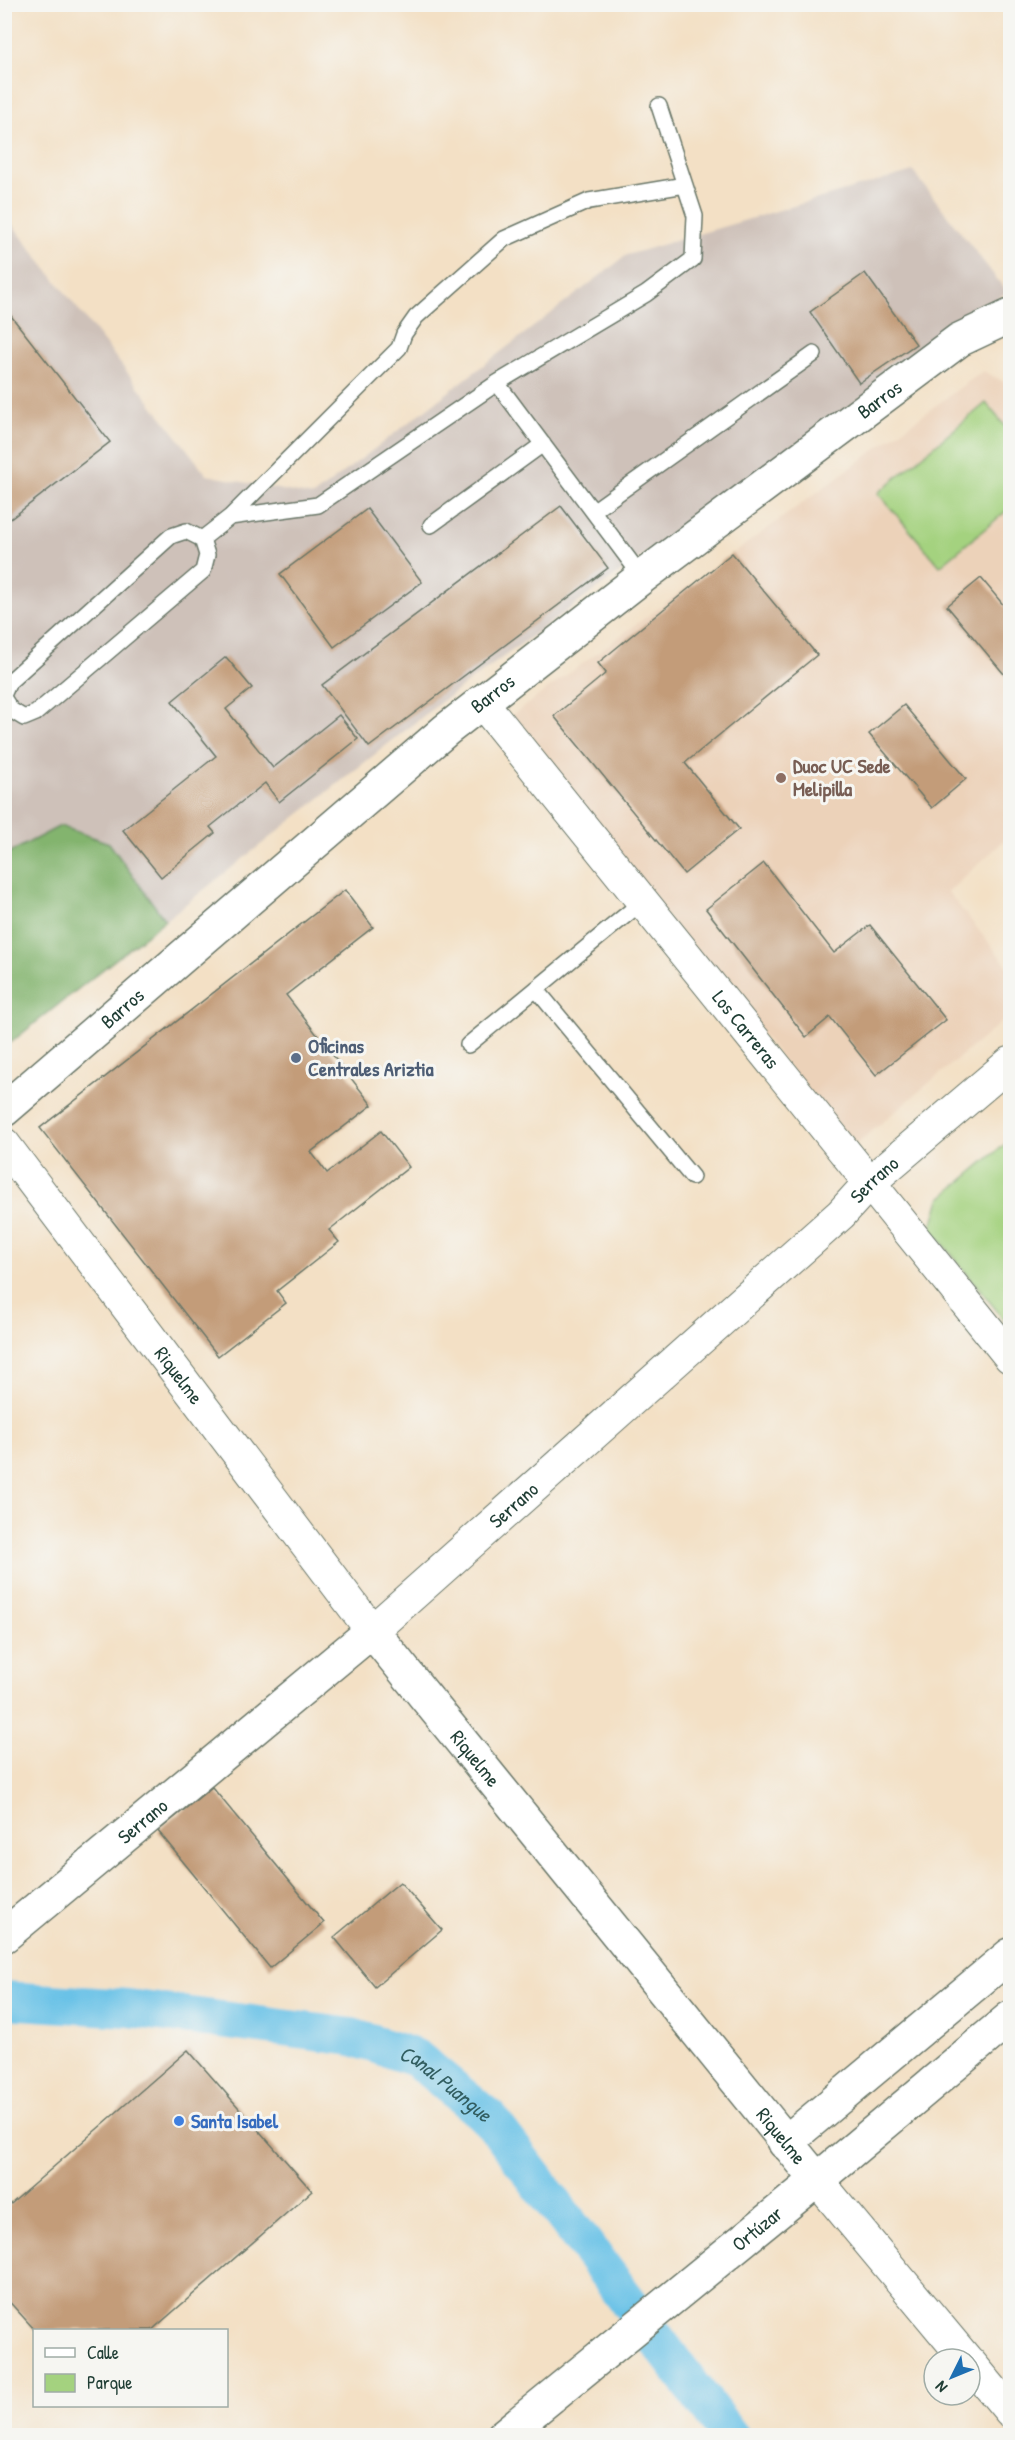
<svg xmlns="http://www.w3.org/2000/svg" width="1015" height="2440" font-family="'Patrick Hand',sans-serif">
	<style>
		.built { fill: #ecd2b9 }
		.industrial { fill: #cec1b9 }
		.green { fill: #a4d27f; stroke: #62885a; stroke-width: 1.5 }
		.forest { fill: #83b46e; stroke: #517851; stroke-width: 1.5 }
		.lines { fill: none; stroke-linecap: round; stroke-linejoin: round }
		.canal { stroke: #6ac2e7; stroke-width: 38 }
		.building { fill: #c39c79 }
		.lane-casing { stroke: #697667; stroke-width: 18 }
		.street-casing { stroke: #697667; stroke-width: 34 }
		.secondary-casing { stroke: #697667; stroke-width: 36 }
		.primary-casing { stroke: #697667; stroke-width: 36 }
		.lane { stroke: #fff; stroke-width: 15 }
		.street { stroke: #fff; stroke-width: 32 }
		.secondary { stroke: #fff; stroke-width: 33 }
		.primary { stroke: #fff; stroke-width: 33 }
		.education-dot { fill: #8d6e63; stroke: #f6f6f2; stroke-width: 2 }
		.service-dot { fill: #5c6f8a; stroke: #f6f6f2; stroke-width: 2 }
		.shop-dot { fill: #3f7fe0; stroke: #f6f6f2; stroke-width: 2 }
		.labels { text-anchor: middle; stroke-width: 6; stroke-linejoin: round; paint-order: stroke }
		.street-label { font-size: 20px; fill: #1f3d34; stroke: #f6f6f2 }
		.education-label { font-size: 20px; font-weight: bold; fill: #785e54; stroke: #f6f6f2; text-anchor: start }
		.service-label { font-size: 20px; font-weight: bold; fill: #4e5e75; stroke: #f6f6f2; text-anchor: start }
		.shop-label { font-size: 20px; font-weight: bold; fill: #366cbe; stroke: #f6f6f2; text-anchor: start }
		.water-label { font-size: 21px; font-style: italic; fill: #325e61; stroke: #f6f6f2 }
	</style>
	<rect width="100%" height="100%" fill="#f6f6f2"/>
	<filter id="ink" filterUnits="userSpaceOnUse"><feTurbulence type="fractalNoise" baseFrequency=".0167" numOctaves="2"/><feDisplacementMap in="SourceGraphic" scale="12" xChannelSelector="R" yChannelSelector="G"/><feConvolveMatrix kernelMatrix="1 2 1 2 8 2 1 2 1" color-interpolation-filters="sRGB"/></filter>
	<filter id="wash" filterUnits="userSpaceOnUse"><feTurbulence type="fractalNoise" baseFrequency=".008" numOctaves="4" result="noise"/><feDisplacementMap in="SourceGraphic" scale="24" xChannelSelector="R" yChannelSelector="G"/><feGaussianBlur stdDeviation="1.35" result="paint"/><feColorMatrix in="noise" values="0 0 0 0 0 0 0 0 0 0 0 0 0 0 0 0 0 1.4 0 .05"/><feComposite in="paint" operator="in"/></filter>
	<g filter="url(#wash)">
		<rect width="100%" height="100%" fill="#f3e0c5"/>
		<!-- built -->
		<path class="built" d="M983,371L1010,385V835L948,892L1010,969V1015L854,1146L504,721Z"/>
		<!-- industrial -->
		<path class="industrial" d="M913,171L1007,292L441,702L5,1047L4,214L207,475L313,496L627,255Z"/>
		<!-- green -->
		<path class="green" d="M986,403L1010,432V508L940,566L878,493Z
			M1010,1140V1327L931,1229L940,1199Z"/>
		<!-- forest -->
		<path class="forest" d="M60,826L109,843L165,920L5,1047V855Z"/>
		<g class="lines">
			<!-- canal -->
			<path class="canal" id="s1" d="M4,2000L128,2008L352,2037L416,2058L490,2119L730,2436"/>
		</g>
		<g id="blocks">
			<!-- building -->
			<path class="building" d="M865,273L916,344L859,383L810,312Z
				M4,307L110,442L4,524Z
				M561,506L608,568L369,747L322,685Z
				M367,509L422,582L334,647L280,574Z
				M732,553L817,655L685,763L739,829L684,874L554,716L606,673L598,663Z
				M981,578L1010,613L1009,680L947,606Z
				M226,657L252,688L226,709L273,768L339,715L358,739L279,802L265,783L210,827L215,833L161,877L123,830L216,756L172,701Z
				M904,705L966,779L932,808L869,734Z
				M764,863L834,953L870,925L946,1020L876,1075L830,1017L806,1037L706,909Z
				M345,890L373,927L286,995L372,1105L311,1152L327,1173L381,1131L409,1167L329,1230L339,1242L277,1291L286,1303L218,1356L40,1128Z
				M212,1787L324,1923L270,1968L158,1831Z
				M400,1882L442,1930L375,1987L334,1937Z
				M188,2050L312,2191L152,2330H35L4,2296V2210Z"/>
		</g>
	</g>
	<g filter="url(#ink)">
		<use href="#blocks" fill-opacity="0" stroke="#697667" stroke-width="1.5"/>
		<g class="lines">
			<!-- lane casing -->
			<g class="lane-casing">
				<path id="lane" d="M497,383L642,577
					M593,511L814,354
					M230,517L399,348L404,334L416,317L504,239L589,201L685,185
					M431,525L543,444
					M202,539L230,517L318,505L497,383L646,294L693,259L695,216L659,106
					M4,693L9,682L171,536L186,531L202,539L207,555L203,571L36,713L24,718L11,710L4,699
					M536,989L692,1177
					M468,1045L643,901"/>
			</g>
			<!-- street casing -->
			<g class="street-casing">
				<g id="street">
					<path id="s2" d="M481,701L1010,1357"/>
					<path id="s3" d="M4,1144L372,1631L841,1214L870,1182L1010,1063"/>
					<path d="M817,2180L966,2359"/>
					<path d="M970,2363L1010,2411"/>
				</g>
			</g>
			<!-- secondary casing -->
			<g class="secondary-casing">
				<g id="secondary">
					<path id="s4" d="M4,1110L446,730L642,577L959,340L1010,316"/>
				</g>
			</g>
			<!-- primary casing -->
			<g class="primary-casing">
				<g id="primary">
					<path id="s5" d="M4,1936L372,1631L817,2180"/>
					<path d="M785,2143L1010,1955"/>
					<path id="s6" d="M503,2436L817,2180L1010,2018"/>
				</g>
			</g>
			<!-- lane -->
			<use href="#lane" class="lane"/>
			<!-- street -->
			<use href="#street" class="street"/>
			<!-- secondary -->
			<use href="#secondary" class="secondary"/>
			<!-- primary -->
			<use href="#primary" class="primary"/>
		</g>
	</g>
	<!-- markers -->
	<circle class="education-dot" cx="781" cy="778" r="6"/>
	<circle class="service-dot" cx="296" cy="1058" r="6"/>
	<circle class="shop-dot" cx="179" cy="2121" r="6"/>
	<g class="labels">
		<!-- street labels -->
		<g class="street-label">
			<text dy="7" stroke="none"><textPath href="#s4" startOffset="1128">Barros</textPath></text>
			<text dy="7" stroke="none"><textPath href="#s4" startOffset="642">Barros</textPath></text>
			<text dy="7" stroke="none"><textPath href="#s4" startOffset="156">Barros</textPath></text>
			<text dy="7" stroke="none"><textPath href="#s2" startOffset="422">Los Carreras</textPath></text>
			<text dy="7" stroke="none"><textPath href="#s3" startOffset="1286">Serrano</textPath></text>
			<text dy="7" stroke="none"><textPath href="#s3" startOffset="290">Riquelme</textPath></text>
			<text dy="7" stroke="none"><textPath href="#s3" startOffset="800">Serrano</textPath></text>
			<text dy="7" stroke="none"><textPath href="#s5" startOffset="642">Riquelme</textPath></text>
			<text dy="7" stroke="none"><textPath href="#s5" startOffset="180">Serrano</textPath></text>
			<text dy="7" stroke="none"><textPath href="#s5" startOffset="1128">Riquelme</textPath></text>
			<text dy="7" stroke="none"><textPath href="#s6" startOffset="328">Ortúzar</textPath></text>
		</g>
		<!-- education labels -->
		<g class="education-label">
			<text x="793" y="773">Duoc UC Sede<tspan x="793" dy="23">Melipilla</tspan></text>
		</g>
		<!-- service labels -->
		<g class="service-label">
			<text x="308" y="1053">Oficinas<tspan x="308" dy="23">Centrales Ariztia</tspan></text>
		</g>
		<!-- shop labels -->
		<g class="shop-label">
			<text x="191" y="2128">Santa Isabel</text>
		</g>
		<!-- water labels -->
		<g class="water-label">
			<text dy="7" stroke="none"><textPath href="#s1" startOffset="456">Canal Puangue</textPath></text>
		</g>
	</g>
	<!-- margin -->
	<rect width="1015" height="2440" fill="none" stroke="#f6f6f2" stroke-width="24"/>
	<!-- legend -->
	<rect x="33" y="2329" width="195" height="78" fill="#f6f6f2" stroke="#a0aca6" stroke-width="1.5"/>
	<rect x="45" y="2348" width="30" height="9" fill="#ffffff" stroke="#a0aca6" stroke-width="1.5"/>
	<text x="87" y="2359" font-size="18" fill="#1f3d34">Calle</text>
	<rect x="45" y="2374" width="30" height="18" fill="#a4d27f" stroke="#a0aca6" stroke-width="1.5"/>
	<text x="87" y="2389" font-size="18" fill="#1f3d34">Parque</text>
	<!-- north arrow -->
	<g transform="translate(952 2377) rotate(227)"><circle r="28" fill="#f6f6f2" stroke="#a0aca6" stroke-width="1.5"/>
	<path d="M0-4.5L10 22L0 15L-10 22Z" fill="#1f6fb2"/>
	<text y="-9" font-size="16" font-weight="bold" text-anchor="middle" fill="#1f3d34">N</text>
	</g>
</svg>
